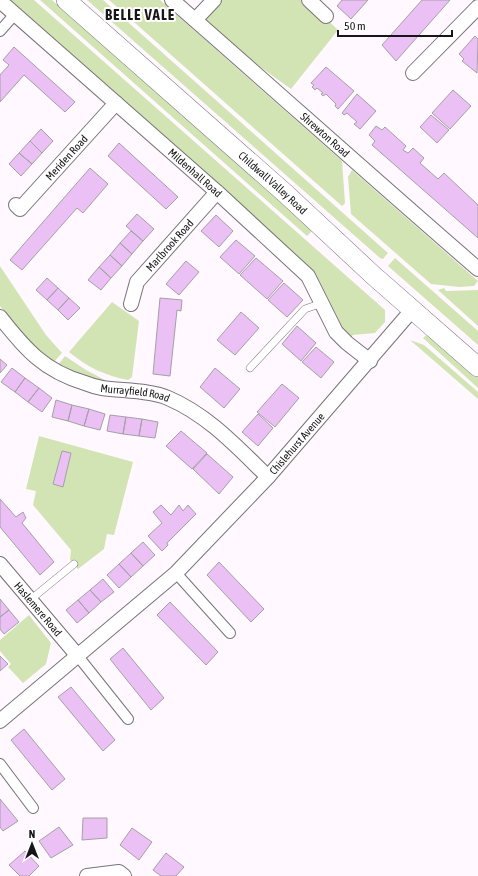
<svg xmlns="http://www.w3.org/2000/svg" width="478" height="876" font-family="'Asap Condensed',sans-serif">
	<style>
		.green { fill: #d2e4b4 }
		.building { fill: #ebc0f4; stroke: #a4a0a5 }
		.lines { fill: none; stroke-linecap: round; stroke-linejoin: round }
		.service-casing { stroke: #787378; stroke-width: 8 }
		.pedestrian-casing { stroke: #787378; stroke-width: 12 }
		.minor-casing { stroke: #787378; stroke-width: 16 }
		.secondary-casing { stroke: #787378; stroke-width: 20 }
		.service { stroke: #fff; stroke-width: 7 }
		.pedestrian { stroke: #fff; stroke-width: 10 }
		.minor { stroke: #fff; stroke-width: 14 }
		.secondary { stroke: #fff; stroke-width: 19 }
		.labels { text-anchor: middle; stroke-width: 4; stroke-linejoin: round; paint-order: stroke }
		.street-label { font-size: 11px; fill: #171517; stroke: #fff }
		.district-label { font-size: 15px; font-weight: bold; letter-spacing: 1px; fill: #171517; stroke: #fff }
	</style>
	<rect width="100%" height="100%" fill="#fff9ff"/>
	<!-- green -->
	<path class="green" d="M8,0H34L385,310V322L375,333L353,335L351,337L340,326L310,268Z
		M40,0H52L313,230L307,236Z
		M87,0H103L388,253L383,259L380,258Z
		M109,0H160L342,161L345,203L342,206Z
		M214,0H307L338,30L291,89L195,20Z
		M352,170L478,281L474,286L459,287L431,284L351,214L348,177Z
		M395,258L478,331V345L388,266Z
		M0,266L46,335L62,353L53,363L43,355L22,333L0,306Z
		M444,288L446,291L478,290V326L438,290Z
		M112,302L139,321L132,377L128,380C106,376 87,367 69,352Z
		M429,333L478,376V388L423,338Z
		M410,340L424,345L478,392V399Z
		M65,356L86,370L105,380V382L83,377L58,365Z
		M39,436L133,462L114,535L107,534L104,549L78,569L70,560L71,550L33,505L36,491L26,489Z
		M29,615L51,643L46,664L23,683L8,667L11,664L0,651V640Z"/>
	<!-- building -->
	<path class="building" d="M342,0H368L351,19L337,6Z
		M422,0H450L396,61L382,45Z
		M475,36L478,39L477,73L462,61L464,59L459,54Z
		M14,47L75,102L65,112L24,75L0,102V75L9,65L3,60Z
		M326,67L354,91L338,109L335,106L336,104L326,94L323,96L321,94L323,93L317,88L315,90L312,87L314,85L311,83Z
		M453,90L471,106L450,129L432,113Z
		M357,94L376,111L360,129L354,124L357,122L347,113L344,115L342,113Z
		M431,115L449,130L437,143L420,127Z
		M376,126L382,130L385,127L406,146L403,150L408,153L413,148L424,158L420,163L438,179L444,173L478,205V238L372,145L375,141L369,135Z
		M41,129L53,141L42,153L30,141Z
		M30,141L42,153L32,164L19,153Z
		M119,143L178,197L166,209L108,156Z
		M19,153L32,164L21,176L9,164Z
		M90,168L108,184L83,213L77,208L22,270L10,260Z
		M137,214L154,229L143,241L126,226Z
		M216,215L233,231L219,247L201,231Z
		M131,231L143,241L132,254L120,243Z
		M236,240L255,256L239,274L220,257Z
		M120,243L132,254L122,266L110,255Z
		M110,255L122,266L111,278L99,267Z
		M256,258L283,281L267,299L240,275Z
		M186,261L199,272L179,295L166,284Z
		M99,267L111,278L101,290L88,280Z
		M47,278L58,288L47,300L36,290Z
		M284,283L303,300L287,317L268,300Z
		M58,288L69,298L58,310L47,300Z
		M69,298L80,308L68,320L58,310Z
		M160,298L182,300L181,311L177,310L170,376L153,374Z
		M241,312L259,328L235,355L217,340Z
		M297,326L316,343L301,361L282,344Z
		M316,347L334,362L321,378L302,362Z
		M0,359L7,365L0,373Z
		M12,368L25,378L15,392L1,382Z
		M215,368L240,389L224,408L200,387Z
		M25,378L39,388L28,402L15,392Z
		M282,384L299,398L275,427L257,412Z
		M39,388L52,398L42,412L28,402Z
		M56,400L72,405L68,421L52,417Z
		M72,405L89,409L84,426L68,421Z
		M89,409L105,414L100,430L84,426Z
		M258,414L273,428L258,446L242,432Z
		M110,415L126,417L123,434L107,431Z
		M126,417L142,419L139,436L123,434Z
		M142,419L158,422L155,438L139,436Z
		M181,431L207,453L192,469L166,446Z
		M62,451L71,453L63,487L53,484Z
		M207,454L233,477L219,494L193,469Z
		M0,499L16,517L23,512L26,518L22,523L54,562L40,575L0,527Z
		M161,505L171,515L179,505L183,511L188,505L196,514L167,543L168,545L162,551L148,536L162,523L153,512Z
		M143,542L155,555L143,566L131,553Z
		M131,553L143,566L131,577L119,564Z
		M219,562L264,609L251,622L207,575Z
		M119,564L131,577L119,588L107,575Z
		M103,579L114,592L101,602L90,590Z
		M90,590L101,602L89,613L78,600Z
		M0,599L9,610L0,617Z
		M78,600L89,613L77,623L66,610Z
		M170,602L218,652L206,665L157,615Z
		M9,610L19,622L4,634L0,629V617Z
		M123,648L164,698L151,710L110,659Z
		M0,656L8,664L0,671Z
		M71,687L115,740L103,751L58,697Z
		M24,729L65,779L52,790L11,740Z
		M0,799L18,821L3,831L0,827Z
		M83,818H107V838L82,840Z
		M59,827L73,845L51,858L39,841Z
		M132,828L152,842L139,860L120,845Z
		M25,851L39,866L29,876H20L9,865Z
		M166,853L184,867L176,876H161L153,870Z"/>
	<g class="lines">
		<!-- service casing -->
		<g class="service-casing">
			<path id="service" d="M250,368L305,309L322,303
				M30,600L74,564"/>
		</g>
		<!-- pedestrian casing -->
		<g class="pedestrian-casing">
			<path id="pedestrian" d="M0,31L15,14
				M176,573L230,633
				M77,655L128,719
				M0,764L33,808"/>
		</g>
		<!-- minor casing -->
		<g class="minor-casing">
			<g id="minor">
				<path id="s1" d="M172,0C274,89 375,180 478,269"/>
				<path d="M309,0L326,16"/>
				<path id="s2" d="M0,1L217,192L308,276L336,332L347,343L370,361"/>
				<path d="M195,20L214,0"/>
				<path d="M413,73L478,7"/>
				<path id="s3" d="M16,205L20,209L116,103"/>
				<path id="s4" d="M131,304L137,282L217,192"/>
				<path id="s5" d="M0,317C25,349 44,371 85,383C90,385 96,387 102,388C122,391 150,390 168,398C208,415 237,447 268,477"/>
				<path id="s6" d="M0,564L77,655"/>
				<path id="s7" d="M0,721L176,573L268,477L413,309"/>
				<path d="M87,876L119,872L124,876"/>
			</g>
		</g>
		<!-- secondary casing -->
		<g class="secondary-casing">
			<g id="secondary">
				<path id="s8" d="M66,0L286,194L374,276L478,367"/>
			</g>
		</g>
		<!-- service -->
		<use href="#service" class="service"/>
		<!-- pedestrian -->
		<use href="#pedestrian" class="pedestrian"/>
		<!-- minor -->
		<use href="#minor" class="minor"/>
		<!-- secondary -->
		<use href="#secondary" class="secondary"/>
	</g>
	<g class="labels">
		<!-- street labels -->
		<g class="street-label">
			<text dy="4" stroke="none"><textPath href="#s1" startOffset="204">Shrewton Road</textPath></text>
			<text dy="4" stroke="none"><textPath href="#s3" startOffset="75">Meriden Road</textPath></text>
			<text dy="4" stroke="none"><textPath href="#s2" startOffset="260">Mildenhall Road</textPath></text>
			<text dy="4" stroke="none"><textPath href="#s8" startOffset="276">Childwall Valley Road</textPath></text>
			<text dy="4" stroke="none"><textPath href="#s4" startOffset="72">Marlbrook Road</textPath></text>
			<text dy="4" stroke="none"><textPath href="#s5" startOffset="161">Murrayfield Road</textPath></text>
			<text dy="4" stroke="none"><textPath href="#s7" startOffset="407">Chislehurst Avenue</textPath></text>
			<text dy="4" stroke="none"><textPath href="#s6" startOffset="59">Haslemere Road</textPath></text>
		</g>
		<!-- district labels -->
		<g class="district-label">
			<text x="140" y="20">BELLE VALE</text>
		</g>
	</g>
	<!-- north arrow -->
	<g transform="translate(32 844)" stroke="#ffffff" stroke-width="3" paint-order="stroke">
	<path d="M0-3L7 15L0 10L-7 15Z" fill="#171517"/>
	<text y="-6" font-size="11" font-weight="bold" text-anchor="middle" fill="#171517">N</text>
	</g>
	<!-- scale -->
	<path d="M338 30v6h114v-6" fill="none" stroke="#171517" stroke-width="2"/>
	<text x="344" y="30" font-size="12" fill="#171517" stroke="#ffffff" stroke-width="3" paint-order="stroke">50 m</text>
</svg>
